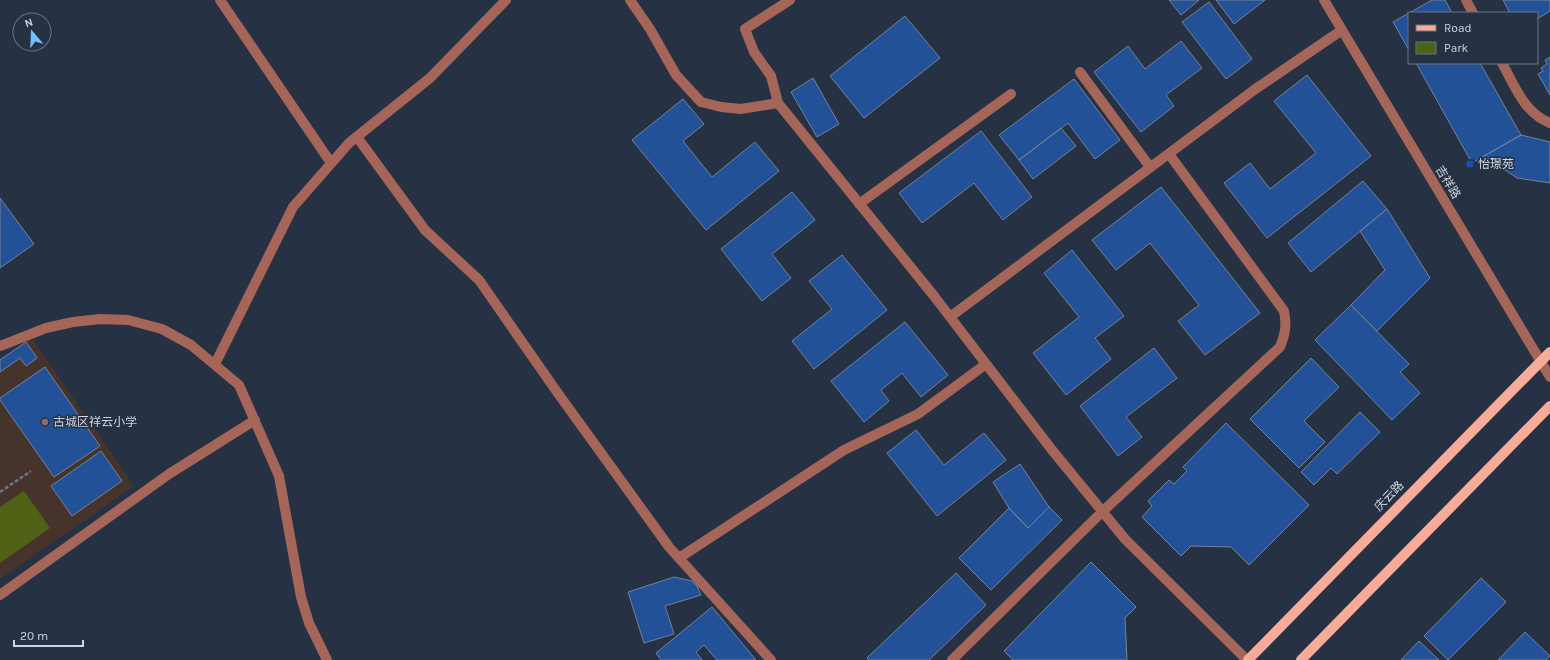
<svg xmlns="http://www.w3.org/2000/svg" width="1550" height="660" font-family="Karla,'Noto Sans SC',sans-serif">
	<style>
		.education { fill: #46342c }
		.green { fill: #4f6216 }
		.building { fill: #225198; stroke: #758397 }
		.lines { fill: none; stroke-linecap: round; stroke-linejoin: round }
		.path { stroke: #6b7584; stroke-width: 2.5; stroke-dasharray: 4 2; stroke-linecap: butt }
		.minor { stroke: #a56659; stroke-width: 10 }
		.major { stroke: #f9ab9a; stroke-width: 10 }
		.transit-dot { fill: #1a4fb4; stroke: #263243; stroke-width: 1.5 }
		.education-dot { fill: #8d6e63; stroke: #263243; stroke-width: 1.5 }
		.labels { text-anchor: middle; stroke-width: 3; stroke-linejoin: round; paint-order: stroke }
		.poi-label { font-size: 12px; fill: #ced6e1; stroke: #263243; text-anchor: start }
		.street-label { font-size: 12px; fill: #ced6e1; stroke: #263243 }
	</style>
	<rect width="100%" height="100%" fill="#263243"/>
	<!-- education -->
	<path class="education" d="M31,337L134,486L0,579V359Z"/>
	<!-- green -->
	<path class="green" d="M24,491L50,528L0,563V507Z"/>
	<!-- building -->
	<path class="building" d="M1169,0H1199L1181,15Z
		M1216,0H1265L1234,24Z
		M1432,0H1445L1452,13H1409V50L1393,22Z
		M1503,0H1550V11L1537,19V13H1510Z
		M1209,2L1252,59L1226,79L1182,22Z
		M905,16L940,58L864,118L830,76Z
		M1181,41L1202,68L1166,95L1174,106L1141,132L1094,72L1128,46L1145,69Z
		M1550,57V95L1538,74L1543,71L1541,68L1547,64L1545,60Z
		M1416,63H1480L1521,135L1472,163Z
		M1307,75L1371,156L1267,238L1224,183L1250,163L1270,189L1316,153L1274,101Z
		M813,78L839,124L817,137L791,92Z
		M1074,79L1120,140L1095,159L1068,123L1019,160L999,135Z
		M683,99L704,124L683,141L712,177L755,142L779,171L706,230L632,140Z
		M1061,128L1076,146L1033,179L1019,160Z
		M981,131L1032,197L1003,220L974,183L922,223L899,193Z
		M1521,135L1550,142V183L1517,178L1484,156Z
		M1363,181L1387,209L1311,272L1288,243Z
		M1161,187L1260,313L1205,355L1178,321L1199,305L1150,243L1116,270L1092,240Z
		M792,192L815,220L772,254L791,278L762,301L721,249Z
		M0,198L34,244L0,268Z
		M1387,209L1430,278L1377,331L1351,305L1385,270L1360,231Z
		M1072,250L1124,316L1095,338L1111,359L1066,395L1033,353L1079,317L1044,273Z
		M842,255L887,310L814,369L792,341L832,309L809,281Z
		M1351,305L1409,364L1400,372L1420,393L1392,420L1315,340Z
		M905,322L948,375L921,397L902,373L881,390L889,401L864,422L831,381Z
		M26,342L37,358L26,366L20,358L0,372V360Z
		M1154,348L1177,378L1126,417L1142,437L1118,456L1080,406Z
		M1311,358L1339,387L1304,421L1325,442L1299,468L1250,419Z
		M45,367L100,446L54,477L0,400V398Z
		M1360,412L1380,432L1337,474L1331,468L1314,485L1301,472Z
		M1226,423L1309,505L1249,565L1231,547L1191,546L1181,556L1142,517L1152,506L1148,501L1169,480L1174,484L1187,471L1183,467Z
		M916,430L944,465L984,433L1006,460L937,516L887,453Z
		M101,451L122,481L72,516L51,486Z
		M1020,464L1049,507L1028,528L1009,508L993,482Z
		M1049,507L1062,520L991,590L959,558L1009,508L1028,528Z
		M1091,562L1136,607L1125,618L1127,660H1013L1004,651Z
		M956,573L986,605L929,660H869L867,658Z
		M674,577L692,581L697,586L701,595L665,606L674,634L644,643L628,592Z
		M1481,578L1506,602L1448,660L1424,636Z
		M712,607L756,660H717L704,645L696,652L702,660H661L656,653Z
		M1525,632L1550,656L1546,660H1498Z
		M1419,641L1439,660H1401Z"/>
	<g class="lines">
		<!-- path -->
		<path class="path" d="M0,492L31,471"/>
		<!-- minor -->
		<path class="minor" d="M220,0L331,163
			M630,0L650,29L676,75L701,102L721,107L741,109L778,103
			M790,0L745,29L754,52L771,76L778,103L934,296L1052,450L1125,539L1247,660
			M1324,0L1550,377
			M1466,0L1473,13
			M1502,63C1515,86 1524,113 1550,123
			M1080,72L1150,167
			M357,137L425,230L479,280L557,392L669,547L771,660
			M859,204L1011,94
			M950,317L1254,90L1342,30
			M0,346L46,328L73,322L100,319L128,320L162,329L191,345L239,385L279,476L301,597L309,623L327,660
			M215,364L293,207L349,143L430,78L506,0
			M679,558L844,450L918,414L986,364
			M0,595L169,474L255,420
			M952,660L1103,511L1280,347C1285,335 1287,325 1284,311L1169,154"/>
		<!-- major -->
		<path class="major" d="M1248,660L1550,352
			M1301,660L1550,406"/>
	</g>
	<!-- markers -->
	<rect class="transit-dot" x="1466" y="160" width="8" height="8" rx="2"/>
	<circle class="education-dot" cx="45" cy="422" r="4"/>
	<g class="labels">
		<!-- poi labels -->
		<g class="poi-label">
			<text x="1478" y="168">怡璟苑</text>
			<text x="53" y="426">古城区祥云小学</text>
		</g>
		<!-- street labels -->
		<g class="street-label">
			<text transform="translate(1448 182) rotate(59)" y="4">吉祥路</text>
			<text transform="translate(1389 496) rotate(-46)" y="4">庆云路</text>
		</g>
	</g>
	<!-- legend -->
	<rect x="1408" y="12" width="130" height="52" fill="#263243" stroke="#697482"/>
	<rect x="1416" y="25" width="20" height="6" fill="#f9ab9a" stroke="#697482"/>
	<text x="1444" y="32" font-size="12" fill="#ced6e1">Road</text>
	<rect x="1416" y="42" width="20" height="12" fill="#4f6216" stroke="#697482"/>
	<text x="1444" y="52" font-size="12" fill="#ced6e1">Park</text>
	<!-- north arrow -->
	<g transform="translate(32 32) rotate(341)"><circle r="19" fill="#263243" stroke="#697482"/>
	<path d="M0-3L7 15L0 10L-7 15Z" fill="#74c0f6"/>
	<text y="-6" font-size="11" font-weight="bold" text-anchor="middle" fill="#ced6e1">N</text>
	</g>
	<!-- scale -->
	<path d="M14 640v6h69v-6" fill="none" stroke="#ced6e1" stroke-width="2"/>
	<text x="20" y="640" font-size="12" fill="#ced6e1" stroke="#263243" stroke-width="3" paint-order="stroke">20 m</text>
</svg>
